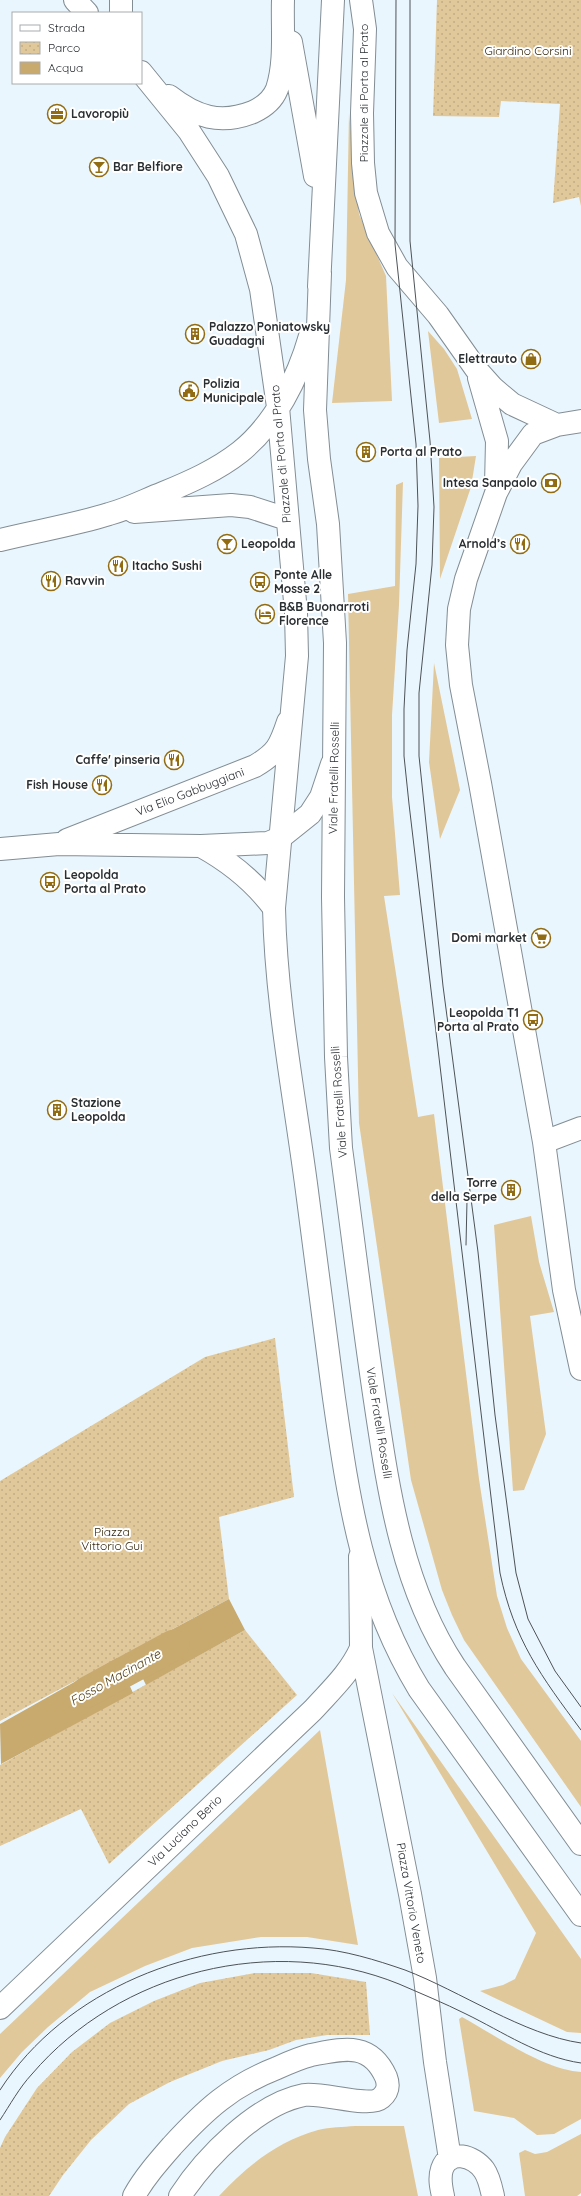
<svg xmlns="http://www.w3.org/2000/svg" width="581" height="2196" font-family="Quicksand,sans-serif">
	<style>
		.grass { fill: #e1c89a }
		.park { fill: url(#park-dots) }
		.water { fill: #c8a96e }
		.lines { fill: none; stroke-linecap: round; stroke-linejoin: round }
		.canal { stroke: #c8a96e; stroke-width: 31 }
		.street-casing { stroke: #828d94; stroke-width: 24 }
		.primary-casing { stroke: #828d94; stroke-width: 24 }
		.street { stroke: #fff; stroke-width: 22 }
		.primary { stroke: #fff; stroke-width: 22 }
		.tram { stroke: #4d5357; stroke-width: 1 }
		.labels { text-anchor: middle; stroke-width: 4; stroke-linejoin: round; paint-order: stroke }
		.park-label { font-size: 12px; fill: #34270b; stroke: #fff }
		.street-label { font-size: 12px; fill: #292e31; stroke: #fff }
		.poi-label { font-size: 12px; font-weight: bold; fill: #292e31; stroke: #fff; text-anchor: start }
		.water-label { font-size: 13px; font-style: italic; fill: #543e0e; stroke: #fff }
	</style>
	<defs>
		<pattern id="park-dots" width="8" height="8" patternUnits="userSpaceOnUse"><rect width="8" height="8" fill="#e1c89a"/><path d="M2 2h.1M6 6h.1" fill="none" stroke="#c1ac85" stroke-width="1.8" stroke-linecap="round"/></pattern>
	</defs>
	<rect width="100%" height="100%" fill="#eaf6fd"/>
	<!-- grass -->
	<path class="grass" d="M349,113L359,214L386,276L392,401L332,403L346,280Z
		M428,331L444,349L457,369L472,419L439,423Z
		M476,456L471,487L440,579L439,458Z
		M403,482L399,605L392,715V797L400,895L384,896L418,1117L434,1114L479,1479L497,1596L507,1628L521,1659L581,1741V1807L464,1640L452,1615L442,1590L411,1480L359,1123L348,594L395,586L396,485Z
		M434,663L460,790L440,839L429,762Z
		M531,1216L539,1262L554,1312L530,1316L546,1434L524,1490L513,1491L494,1225Z
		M392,1693L581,1959V2033L567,2032L480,1991L503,1985L515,1979L536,1933Z
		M320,1730L358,1945L307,1937H261L192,1948L145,1966L90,1992L48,2027L22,2052L0,2078V2034Z
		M462,2017C495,2035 544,2070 581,2072V2119L554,2134L537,2135L514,2118L474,2111L459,2019Z
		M355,2126H404L418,2196H219C247,2166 278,2141 318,2130C330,2127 343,2127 355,2126Z
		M581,2134V2193L577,2196H525L519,2153L525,2150L535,2154L547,2152Z"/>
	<!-- park -->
	<path class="park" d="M437,0H581V206L579,197L553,203L560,104L501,101L499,117L433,116Z
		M275,1338L294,1497L219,1517L229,1599L0,1721V1481L205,1357Z
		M245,1630L297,1695L109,1864L81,1809L0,1846V1765Z
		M255,1973H311L366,1982L370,2035H327L296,2040L269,2050L222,2061L170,2082L129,2104L91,2140L63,2175L49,2196H0V2148L5,2137L37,2088L72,2052L110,2023L154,2001L200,1983Z"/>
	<!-- water -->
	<path class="water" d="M229,1599L245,1630L146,1685L130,1652Z
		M117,1658L133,1693L1,1764L0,1724Z"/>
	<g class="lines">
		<!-- canal -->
		<path class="canal" d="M87,1692L174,1645"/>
		<!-- street casing -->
		<g class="street-casing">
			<path id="street" d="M361,0L365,29L362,113L363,163L366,193L378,233L397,267L438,315L476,369L493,388L512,404L557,425
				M479,378L497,441L496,485
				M581,421L557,425L533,434L511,464L496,493L466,579L459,609L457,645L461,685L480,783L544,1142L564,1290L581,1369
				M67,840L255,766C277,753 280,746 288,722
				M201,846C230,862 254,881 274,908
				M0,849L59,844L201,846L268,843L280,838L310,814L321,797L332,764
				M544,1142L581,1128
				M360,1557L361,1648L410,1894L425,1978L435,2062L450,2159
				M0,2008L313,1710C331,1690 350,1673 361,1648
				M134,2196C144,2178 158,2162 172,2146C205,2110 231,2086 277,2068C288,2063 299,2058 311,2055C343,2049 370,2041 386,2077C389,2085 388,2092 381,2098C369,2108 322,2092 304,2095C257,2104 205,2158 180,2196
				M443,2196C441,2187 439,2178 442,2169C449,2148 474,2156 484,2170C489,2177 491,2187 493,2196"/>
		</g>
		<!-- primary casing -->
		<g class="primary-casing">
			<path id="primary" d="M75,0L87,13
				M121,13V0
				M291,42L315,176
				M141,72L189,131L218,176L246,234L261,289L278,407L296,613L297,656L274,908C276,1006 296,1103 308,1199C317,1266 325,1332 334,1398C349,1503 363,1597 419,1689L581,1915
				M169,96C196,117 220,125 253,112C264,107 273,99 277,89C286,62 282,28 283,0
				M320,273L315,410L319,459L328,524L335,643L333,897L336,1057L341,1148C352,1230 362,1312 374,1394C388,1487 401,1586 455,1667L581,1844
				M319,287L333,0
				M134,512L231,505L250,507L287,519
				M0,540C36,531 74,525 109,514C128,509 145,500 163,493C190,482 217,470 240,452C275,424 298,378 310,336"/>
		</g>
		<!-- street -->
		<use href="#street" class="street"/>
		<!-- primary -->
		<use href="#primary" class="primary"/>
		<!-- tram -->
		<path class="tram" d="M396,0L395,244L416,444L418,506L416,564L407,650L404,709V756L409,804L500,1573C514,1640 541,1676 581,1730
			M410,0V241L430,441L434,507L432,565L419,693V756L443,986L478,1252L495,1415L516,1573L528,1619L555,1671L581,1707
			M466,1245L467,1201
			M0,2090C65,1989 196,1938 313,1948C344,1950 376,1960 405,1970C460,1991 524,2035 581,2043
			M0,2120C10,2105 19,2088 32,2074C120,1971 273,1933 399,1984C422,1994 444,2003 466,2014C503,2032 539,2057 581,2063"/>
	</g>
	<!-- icons -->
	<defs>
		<g id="office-ring" transform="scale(1)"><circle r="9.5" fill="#fff" stroke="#916c12" stroke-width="1.5"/><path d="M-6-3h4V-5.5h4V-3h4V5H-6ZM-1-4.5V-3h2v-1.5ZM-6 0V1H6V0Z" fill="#916c12"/></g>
		<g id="bar-ring" transform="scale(1)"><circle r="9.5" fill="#fff" stroke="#916c12" stroke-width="1.5"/><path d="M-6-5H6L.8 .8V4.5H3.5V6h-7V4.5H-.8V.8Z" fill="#916c12"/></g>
		<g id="building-ring" transform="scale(1)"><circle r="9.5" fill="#fff" stroke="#916c12" stroke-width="1.5"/><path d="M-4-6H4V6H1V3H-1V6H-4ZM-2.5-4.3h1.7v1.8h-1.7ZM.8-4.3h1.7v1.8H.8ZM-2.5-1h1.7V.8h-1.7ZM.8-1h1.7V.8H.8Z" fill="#916c12"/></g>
		<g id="shop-ring" transform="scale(1)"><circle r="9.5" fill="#fff" stroke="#916c12" stroke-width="1.5"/><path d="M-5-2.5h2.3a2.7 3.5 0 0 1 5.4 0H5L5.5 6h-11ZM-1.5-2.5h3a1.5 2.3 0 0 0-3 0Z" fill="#916c12"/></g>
		<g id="civic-ring" transform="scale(1)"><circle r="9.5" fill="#fff" stroke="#916c12" stroke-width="1.5"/><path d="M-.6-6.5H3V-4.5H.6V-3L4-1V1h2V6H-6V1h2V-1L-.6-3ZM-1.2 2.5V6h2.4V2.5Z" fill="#916c12"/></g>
		<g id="bank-ring" transform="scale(1)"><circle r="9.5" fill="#fff" stroke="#916c12" stroke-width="1.5"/><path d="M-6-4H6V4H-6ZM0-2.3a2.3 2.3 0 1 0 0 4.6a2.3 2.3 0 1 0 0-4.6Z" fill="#916c12"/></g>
		<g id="restaurant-ring" transform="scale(1)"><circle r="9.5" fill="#fff" stroke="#916c12" stroke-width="1.5"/><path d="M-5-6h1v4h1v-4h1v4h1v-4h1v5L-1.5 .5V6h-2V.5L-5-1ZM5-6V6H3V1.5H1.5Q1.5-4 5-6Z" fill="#916c12"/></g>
		<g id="bus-ring" transform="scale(1)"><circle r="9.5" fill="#fff" stroke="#916c12" stroke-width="1.5"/><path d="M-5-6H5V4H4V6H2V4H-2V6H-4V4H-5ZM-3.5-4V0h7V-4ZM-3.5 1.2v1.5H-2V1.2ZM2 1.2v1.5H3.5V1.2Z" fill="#916c12"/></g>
		<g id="hotel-ring" transform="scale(1)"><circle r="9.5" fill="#fff" stroke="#916c12" stroke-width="1.5"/><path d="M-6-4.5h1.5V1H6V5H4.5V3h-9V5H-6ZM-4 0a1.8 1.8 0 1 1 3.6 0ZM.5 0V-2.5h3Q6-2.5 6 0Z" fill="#916c12"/></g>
		<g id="supermarket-ring" transform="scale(1)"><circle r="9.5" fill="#fff" stroke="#916c12" stroke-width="1.5"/><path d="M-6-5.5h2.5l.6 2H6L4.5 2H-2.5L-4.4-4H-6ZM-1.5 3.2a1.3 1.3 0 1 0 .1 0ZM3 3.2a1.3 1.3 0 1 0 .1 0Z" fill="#916c12"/></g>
	</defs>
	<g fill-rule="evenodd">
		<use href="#office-ring" x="57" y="114"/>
		<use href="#bar-ring" x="99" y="167"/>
		<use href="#building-ring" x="195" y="334"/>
		<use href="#shop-ring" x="531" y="359"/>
		<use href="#civic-ring" x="189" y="391"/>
		<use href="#building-ring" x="366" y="452"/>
		<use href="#bank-ring" x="551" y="483"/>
		<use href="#bar-ring" x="227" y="544"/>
		<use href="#restaurant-ring" x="520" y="544"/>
		<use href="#restaurant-ring" x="118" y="566"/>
		<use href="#restaurant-ring" x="51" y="581"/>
		<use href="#bus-ring" x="260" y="582"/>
		<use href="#hotel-ring" x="265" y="614"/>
		<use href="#restaurant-ring" x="174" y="760"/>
		<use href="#restaurant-ring" x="102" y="785"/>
		<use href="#bus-ring" x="50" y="882"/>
		<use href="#supermarket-ring" x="541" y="938"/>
		<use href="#bus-ring" x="533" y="1020"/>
		<use href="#building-ring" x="57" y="1110"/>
		<use href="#building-ring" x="511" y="1190"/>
	</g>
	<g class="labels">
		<!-- park labels -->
		<g class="park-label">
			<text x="528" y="55">Giardino Corsini</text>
			<text x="112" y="1536">Piazza<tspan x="112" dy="14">Vittorio Gui</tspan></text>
		</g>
		<!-- street labels -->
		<g class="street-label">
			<text transform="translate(364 93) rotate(-90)" y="4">Piazzale di Porta al Prato</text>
			<text transform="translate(281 454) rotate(-95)" y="4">Piazzale di Porta al Prato</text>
			<text transform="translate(334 778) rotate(-89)" y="4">Viale Fratelli Rosselli</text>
			<text transform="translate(190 792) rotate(-21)" y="4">Via Elio Gabbuggiani</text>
			<text transform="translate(339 1102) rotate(-94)" y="4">Viale Fratelli Rosselli</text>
			<text transform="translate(379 1423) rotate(81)" y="4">Viale Fratelli Rosselli</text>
			<text transform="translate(185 1831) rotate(-44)" y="4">Via Luciano Berio</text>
			<text transform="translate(411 1903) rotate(80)" y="4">Piazza Vittorio Veneto</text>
		</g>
		<!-- poi labels -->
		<g class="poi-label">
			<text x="71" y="118">Lavoropiù</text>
			<text x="113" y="171">Bar Belfiore</text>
			<text x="209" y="331">Palazzo Poniatowsky<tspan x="209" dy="14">Guadagni</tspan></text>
			<text x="517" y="363" text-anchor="end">Elettrauto</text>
			<text x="203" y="388">Polizia<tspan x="203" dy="14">Municipale</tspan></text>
			<text x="380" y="456">Porta al Prato</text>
			<text x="537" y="487" text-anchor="end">Intesa Sanpaolo</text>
			<text x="241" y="548">Leopolda</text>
			<text x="506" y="548" text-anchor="end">Arnold’s</text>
			<text x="132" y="570">Itacho Sushi</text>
			<text x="274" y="579">Ponte Alle<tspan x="274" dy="14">Mosse 2</tspan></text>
			<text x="65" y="585">Ravvin</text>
			<text x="279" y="611">B&amp;B Buonarroti<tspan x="279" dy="14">Florence</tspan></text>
			<text x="160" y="764" text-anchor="end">Caffe' pinseria</text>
			<text x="88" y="789" text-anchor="end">Fish House</text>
			<text x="64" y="879">Leopolda<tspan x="64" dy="14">Porta al Prato</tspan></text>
			<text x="527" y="942" text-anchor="end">Domi market</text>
			<text x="519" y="1017" text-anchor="end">Leopolda T1<tspan x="519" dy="14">Porta al Prato</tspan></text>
			<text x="71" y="1107">Stazione<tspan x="71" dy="14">Leopolda</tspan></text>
			<text x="497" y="1187" text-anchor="end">Torre<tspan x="497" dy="14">della Serpe</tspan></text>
		</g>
		<!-- water labels -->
		<g class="water-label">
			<text transform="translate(115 1677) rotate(-29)" y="5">Fosso Macinante</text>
		</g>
	</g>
	<!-- legend -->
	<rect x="12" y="12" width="130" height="72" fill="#ffffff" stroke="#a9abad"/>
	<rect x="20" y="25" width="20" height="6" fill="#ffffff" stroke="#a9abad"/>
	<text x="48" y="32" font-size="12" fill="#292e31">Strada</text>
	<rect x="20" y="42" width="20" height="12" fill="url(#park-dots)" stroke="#a9abad"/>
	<text x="48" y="52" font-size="12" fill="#292e31">Parco</text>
	<rect x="20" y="62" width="20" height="12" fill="#c8a96e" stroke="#a9abad"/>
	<text x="48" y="72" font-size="12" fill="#292e31">Acqua</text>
</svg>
